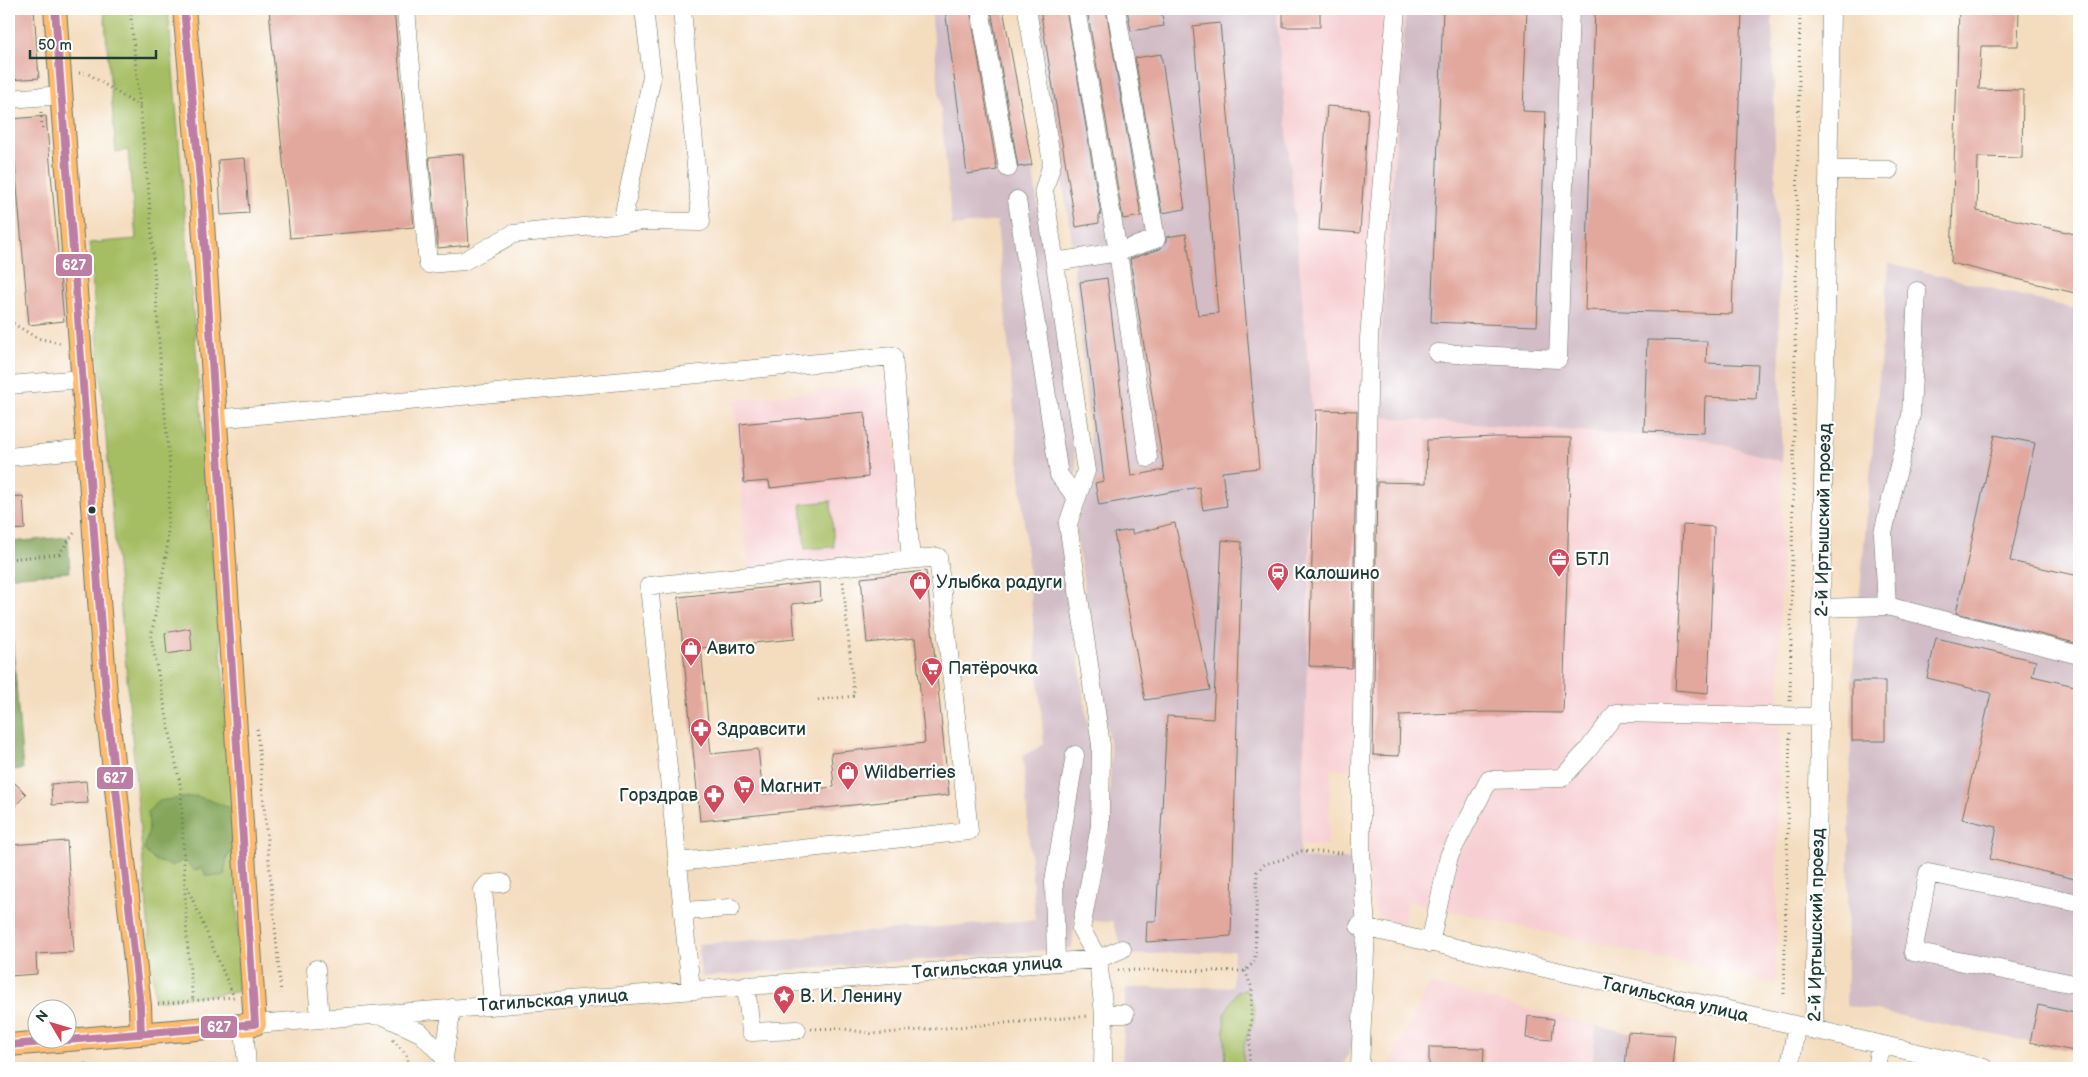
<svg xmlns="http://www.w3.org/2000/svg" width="2088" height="1077" font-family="'Balsamiq Sans',sans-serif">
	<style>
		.built { fill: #f7cfd2 }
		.industrial { fill: #d2bdc6 }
		.green { fill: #a5be64; stroke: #627e4c }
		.forest { fill: #84a55a; stroke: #527147 }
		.building { fill: #e2a89d }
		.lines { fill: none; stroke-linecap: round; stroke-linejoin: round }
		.minor-casing { stroke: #6a7565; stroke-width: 19 }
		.major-casing { stroke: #6a7565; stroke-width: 24 }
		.path { stroke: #6a7565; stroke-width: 3; stroke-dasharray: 1 4; stroke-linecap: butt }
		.minor { stroke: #fff; stroke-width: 18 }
		.major { stroke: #fdbc70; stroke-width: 22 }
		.bus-1-casing { stroke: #fff; stroke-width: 11 }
		.bus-1 { stroke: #bc7ea3; stroke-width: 8 }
		.bus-dot { fill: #1f3d34; stroke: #fff; stroke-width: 2 }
		.labels { text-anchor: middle; stroke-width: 4.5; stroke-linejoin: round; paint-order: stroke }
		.street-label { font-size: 18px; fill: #1f3d34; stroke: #fff }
		.poi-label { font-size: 18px; fill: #1f3d34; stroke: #fff; text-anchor: start }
		.line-badge { stroke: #fff; stroke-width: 2 }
		.badge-label { font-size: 14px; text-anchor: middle; font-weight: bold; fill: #fff }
	</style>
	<rect width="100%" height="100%" fill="#fff"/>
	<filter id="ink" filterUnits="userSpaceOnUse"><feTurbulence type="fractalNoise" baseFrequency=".02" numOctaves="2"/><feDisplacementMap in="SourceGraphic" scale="10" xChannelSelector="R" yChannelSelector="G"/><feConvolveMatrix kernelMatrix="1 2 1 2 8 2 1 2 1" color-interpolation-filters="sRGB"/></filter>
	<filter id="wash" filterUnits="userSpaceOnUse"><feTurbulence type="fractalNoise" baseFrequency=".0096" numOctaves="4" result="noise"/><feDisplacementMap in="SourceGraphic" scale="20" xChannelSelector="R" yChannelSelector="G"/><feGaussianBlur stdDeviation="1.12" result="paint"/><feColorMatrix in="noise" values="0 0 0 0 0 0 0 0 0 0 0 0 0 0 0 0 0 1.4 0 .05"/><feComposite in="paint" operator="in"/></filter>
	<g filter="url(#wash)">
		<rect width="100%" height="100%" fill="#f4ddbf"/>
		<!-- built -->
		<path class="built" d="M1276,9H1406L1376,417L1706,440L1782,462L1776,984L1407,901L1403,926L1378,917L1370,896L1368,853L1369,770L1331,769L1328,846L1300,845L1307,675Z
			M889,384L905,551L748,571L734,400Z
			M1430,984L1596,1026L1592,1068H1387Z"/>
		<!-- industrial -->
		<path class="industrial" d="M931,9H1003L1032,165L1077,469L1061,523L1091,751L1094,831L1075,916L1072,948L701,977L698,944L1035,920L1023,756L1044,744L997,221L952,226Z
			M1035,9H1276L1312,408L1307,675L1300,845L1302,858L1358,859L1359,926L1355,1039L1342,1068H1122L1126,988L1232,987L1234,951L1124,955L1113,922L1088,921L1108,834L1111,753L1075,528L1093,470L1071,235Z
			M1406,9H1772L1782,462L1706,440L1375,417Z
			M1889,263L2079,310V1052L1846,1005L1852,681Z
			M1596,1026L1628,1032L1675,1035L1672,1068H1592Z"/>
		<!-- green -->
		<path class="green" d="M104,9H168L234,809L240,987L237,992L155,1001L89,243L136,239L128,150L116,152Z
			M831,501L834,547L805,549L801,504Z
			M1246,990C1266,1022 1246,1023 1243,1053C1243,1058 1245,1063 1245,1068H1226L1224,1015L1237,991Z"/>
		<!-- forest -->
		<path class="forest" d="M68,537L70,572L9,577V542Z
			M9,597L23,769L9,770Z
			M197,796L234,809L235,852L227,856L224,876H206L202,867L194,871L184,860L172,866L154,860L144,850L149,829L148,812L158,801Z"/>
		<g id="blocks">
			<!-- building -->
			<path class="building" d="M9,9H34L39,78L9,80Z
				M269,9H394L414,227L290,238Z
				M945,9H970L997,170L967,174Z
				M991,9H1003L1032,165L1018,167Z
				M1040,9H1066L1101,215H1099V223L1076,227Z
				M1087,9H1106L1141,216L1123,219Z
				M1127,9H1161L1164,26L1131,31Z
				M1283,9H1320V27H1283Z
				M1443,9H1527L1523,111L1546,112L1537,326L1431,322Z
				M1595,9H1742L1732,314L1585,310Z
				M1959,9H2019L2018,46H1981L1979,89L2023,90L2022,158L1978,157L1977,211L2079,235V294L1951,263Z
				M1220,23L1259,468L1222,472L1227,506L1203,510L1199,487L1099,505L1095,483L1104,481L1080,282L1107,278L1131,476L1164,470L1130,259L1160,249L1166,243V237L1186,234L1198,315L1218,313L1193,26Z
				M1161,54L1185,209L1162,213L1135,58Z
				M1327,106L1368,109L1360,233L1319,230Z
				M46,116L64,321L29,325L11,119Z
				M463,154L469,245L438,248L429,157Z
				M245,158L249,213L221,215L218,160Z
				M1647,340L1707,341L1706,363L1758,365L1756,399L1705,397L1704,433L1644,431Z
				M1316,410L1357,411L1352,668L1309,666Z
				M865,412L868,477L770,488L769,481L744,483L740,424Z
				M1995,435L2035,443L2010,561L2079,576V644L1956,613Z
				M1495,437L1571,438L1563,713L1487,712L1400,715L1399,756L1373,755L1377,482L1426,483L1427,440Z
				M23,496L25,529L9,530V497Z
				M1175,523L1210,690L1145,700L1114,533L1132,530V534Z
				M1683,525L1714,527L1708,693L1675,690Z
				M1222,540L1242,542L1231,936L1146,942L1147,921H1156L1167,716L1213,719Z
				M926,571L949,795L700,821L678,597L820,582L821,601L792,604L795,639L701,648L711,754L758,749L763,794L834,787L831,753L925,743L915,638L867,643L861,578Z
				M190,628L192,650L167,654L165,633Z
				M1936,638L2036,661L2032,676L2079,687V880L1990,859L1997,827L1962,819L1991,693L1927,678Z
				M1852,681H1885V741H1852Z
				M86,781L88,803L52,805L51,784Z
				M15,783L26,794L9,813V790Z
				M67,841L74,952L36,954L37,974L9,976V845Z
				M2038,1005L2079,1014V1052L2030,1042Z
				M1528,1016L1554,1019L1552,1040L1526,1038Z
				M1628,1032L1675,1035L1672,1068H1625Z
				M1429,1047L1484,1048L1483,1068H1429Z"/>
		</g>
	</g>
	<g filter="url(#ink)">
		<use href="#blocks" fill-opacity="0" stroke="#6a7565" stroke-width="1"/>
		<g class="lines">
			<!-- minor casing -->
			<g class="minor-casing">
				<path id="minor" d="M406,9L428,264L464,261L513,234L644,221L701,222L682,9
					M980,9L1008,168
					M1027,9L1052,163L1044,190L1086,471L1068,524L1101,745L1100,826L1081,929L1098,959L1104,1014L1103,1068
					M1076,9L1118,252L1148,458
					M9,99L63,95
					M1828,170H1889
					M1017,200L1059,475L1076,497
					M622,223L652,76L644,9
					M1055,262L1118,252L1156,239L1116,9
					M1917,291L1911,415L1883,533L1887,606L2079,655
					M1437,353L1558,359L1570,9
					M9,385L82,379
					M215,419L893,356L911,560
					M9,457L86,449
					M1821,608L1887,606
					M679,862L969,831L938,557L649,586L691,989
					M2079,903L1928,873L1913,952L2079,985
					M683,911L731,908
					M1359,926L1984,1068
					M1430,943L1449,856L1489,780L1562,778L1587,751L1616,713L1819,717
					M1056,962L1054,882L1075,755
					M316,969L320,1019
					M746,985L751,1032L797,1030
					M493,1004L483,890L488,884L502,883
					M1104,1014H1125
					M384,1016L421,1033L444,1057
					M255,1024L1098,959L1122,949
					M244,1025L247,1068
					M1814,1031L1831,9
					M445,1064L444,1057L452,1008
					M1360,1068L1366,928L1361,853V769L1369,338L1396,9
					M1790,1068L1796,1027
					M1876,1068L1880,1045"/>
			</g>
			<!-- major casing -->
			<g class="major-casing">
				<path id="major" d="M55,9L107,707L140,1006L141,1034
					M9,1045L255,1024L201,192L184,9"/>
			</g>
			<!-- path -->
			<path class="path" d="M130,9L149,195L161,370L170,470L167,551L151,637L181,789L187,940L193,1001
				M79,73H87L140,107
				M41,112L42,128
				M9,321L37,338L60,343
				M9,559L59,554L74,533
				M818,700L854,696L843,581
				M1790,701L1800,9
				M257,729L281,993
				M1118,970L1245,971L1255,961L1257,872L1265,864L1284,859L1302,851L1345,853
				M1245,971L1252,988L1249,1068
				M1784,994L1790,732
				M158,1004L234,997L186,884
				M811,1029L839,1028L873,1034L1089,1016
				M393,1040L406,1054L410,1068
				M85,1063L86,1068
				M184,1068L231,1064"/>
			<!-- minor -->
			<use href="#minor" class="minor"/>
			<!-- major -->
			<use href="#major" class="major"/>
			<!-- bus-1 casing -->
			<g class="bus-1-casing">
				<path id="bus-1" d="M55,9L107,707L140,1006L141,1034
					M9,1045L255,1024L201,192L184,9"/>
			</g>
			<!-- bus-1 -->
			<use href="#bus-1" class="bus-1"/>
		</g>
	</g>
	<!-- icons -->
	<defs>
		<g id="office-pin" transform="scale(1.125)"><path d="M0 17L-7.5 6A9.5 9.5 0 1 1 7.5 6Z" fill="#d1495b" stroke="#fff"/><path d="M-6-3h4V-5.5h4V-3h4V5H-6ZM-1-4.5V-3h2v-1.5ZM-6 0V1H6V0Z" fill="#fff"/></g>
		<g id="station-pin" transform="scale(1.125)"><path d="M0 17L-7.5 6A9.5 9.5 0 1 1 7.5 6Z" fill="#d1495b" stroke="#fff"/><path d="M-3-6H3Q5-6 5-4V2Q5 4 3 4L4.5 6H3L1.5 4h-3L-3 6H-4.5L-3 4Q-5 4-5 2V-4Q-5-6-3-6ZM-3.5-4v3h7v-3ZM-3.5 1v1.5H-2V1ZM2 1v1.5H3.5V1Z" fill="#fff"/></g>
		<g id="shop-pin" transform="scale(1.125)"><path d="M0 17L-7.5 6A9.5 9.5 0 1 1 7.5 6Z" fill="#d1495b" stroke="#fff"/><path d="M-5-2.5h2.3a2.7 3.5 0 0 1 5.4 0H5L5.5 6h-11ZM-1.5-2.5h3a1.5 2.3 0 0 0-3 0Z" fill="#fff"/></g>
		<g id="supermarket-pin" transform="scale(1.125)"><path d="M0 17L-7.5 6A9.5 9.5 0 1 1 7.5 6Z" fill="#d1495b" stroke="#fff"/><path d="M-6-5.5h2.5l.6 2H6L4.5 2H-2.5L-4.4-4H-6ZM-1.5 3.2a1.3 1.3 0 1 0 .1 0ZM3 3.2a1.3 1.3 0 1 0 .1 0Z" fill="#fff"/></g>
		<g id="pharmacy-pin" transform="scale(1.125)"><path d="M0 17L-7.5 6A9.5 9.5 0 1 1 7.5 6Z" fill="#d1495b" stroke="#fff"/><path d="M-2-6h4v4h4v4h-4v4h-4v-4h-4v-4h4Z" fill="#fff"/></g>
		<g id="sight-pin" transform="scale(1.125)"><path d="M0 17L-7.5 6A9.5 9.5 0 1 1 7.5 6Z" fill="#d1495b" stroke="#fff"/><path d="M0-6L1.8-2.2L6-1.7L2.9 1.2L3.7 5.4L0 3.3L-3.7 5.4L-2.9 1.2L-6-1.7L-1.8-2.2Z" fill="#fff"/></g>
	</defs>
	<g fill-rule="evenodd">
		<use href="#office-pin" x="1559" y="559"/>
		<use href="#station-pin" x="1278" y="573"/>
		<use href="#shop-pin" x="920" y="582"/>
		<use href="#shop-pin" x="691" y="648"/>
		<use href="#supermarket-pin" x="932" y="668"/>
		<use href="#pharmacy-pin" x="701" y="729"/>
		<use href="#shop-pin" x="848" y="772"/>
		<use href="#supermarket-pin" x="744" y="786"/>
		<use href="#pharmacy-pin" x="714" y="795"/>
		<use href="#sight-pin" x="784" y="996"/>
	</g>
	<!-- markers -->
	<circle class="bus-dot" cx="92" cy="510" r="4.5"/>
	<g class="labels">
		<!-- street labels -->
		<g class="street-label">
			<text transform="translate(1823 520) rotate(-89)" y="6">2-й Иртышский проезд</text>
			<text transform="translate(1816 925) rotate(-89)" y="6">2-й Иртышский проезд</text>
			<text transform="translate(987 967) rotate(-4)" y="6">Тагильская улица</text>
			<text transform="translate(1675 999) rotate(13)" y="6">Тагильская улица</text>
			<text transform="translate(553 1000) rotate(-4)" y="6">Тагильская улица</text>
		</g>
		<!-- poi labels -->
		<g class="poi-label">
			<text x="1575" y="565">БТЛ</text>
			<text x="1294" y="579">Калошино</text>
			<text x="936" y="588">Улыбка радуги</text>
			<text x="707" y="654">Авито</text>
			<text x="948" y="674">Пятёрочка</text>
			<text x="717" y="735">Здравсити</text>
			<text x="864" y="778">Wildberries</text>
			<text x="760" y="792">Магнит</text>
			<text x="698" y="801" text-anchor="end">Горздрав</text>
			<text x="800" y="1002">В. И. Ленину</text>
		</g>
	</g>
	<g class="line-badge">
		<rect x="55" y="253" width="38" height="24" rx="5" fill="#bc7ea3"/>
		<rect x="96" y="766" width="38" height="24" rx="5" fill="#bc7ea3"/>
		<rect x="200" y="1015" width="38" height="24" rx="5" fill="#bc7ea3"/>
	</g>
	<g class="badge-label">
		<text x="74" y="270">627</text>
		<text x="115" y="783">627</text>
		<text x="219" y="1032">627</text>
	</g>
	<!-- margin -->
	<rect width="2088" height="1077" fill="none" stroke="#fff" stroke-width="30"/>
	<!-- north arrow -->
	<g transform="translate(52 1024) rotate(308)"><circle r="24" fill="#ffffff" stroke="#a5b1ae"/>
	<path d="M0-4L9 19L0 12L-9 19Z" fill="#d1495b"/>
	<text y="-8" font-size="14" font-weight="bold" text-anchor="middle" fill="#1f3d34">N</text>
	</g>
	<!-- scale -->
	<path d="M30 50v8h126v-8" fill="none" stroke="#1f3d34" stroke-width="2.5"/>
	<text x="38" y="50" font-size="15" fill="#1f3d34" stroke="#ffffff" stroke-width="4" paint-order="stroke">50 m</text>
</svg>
